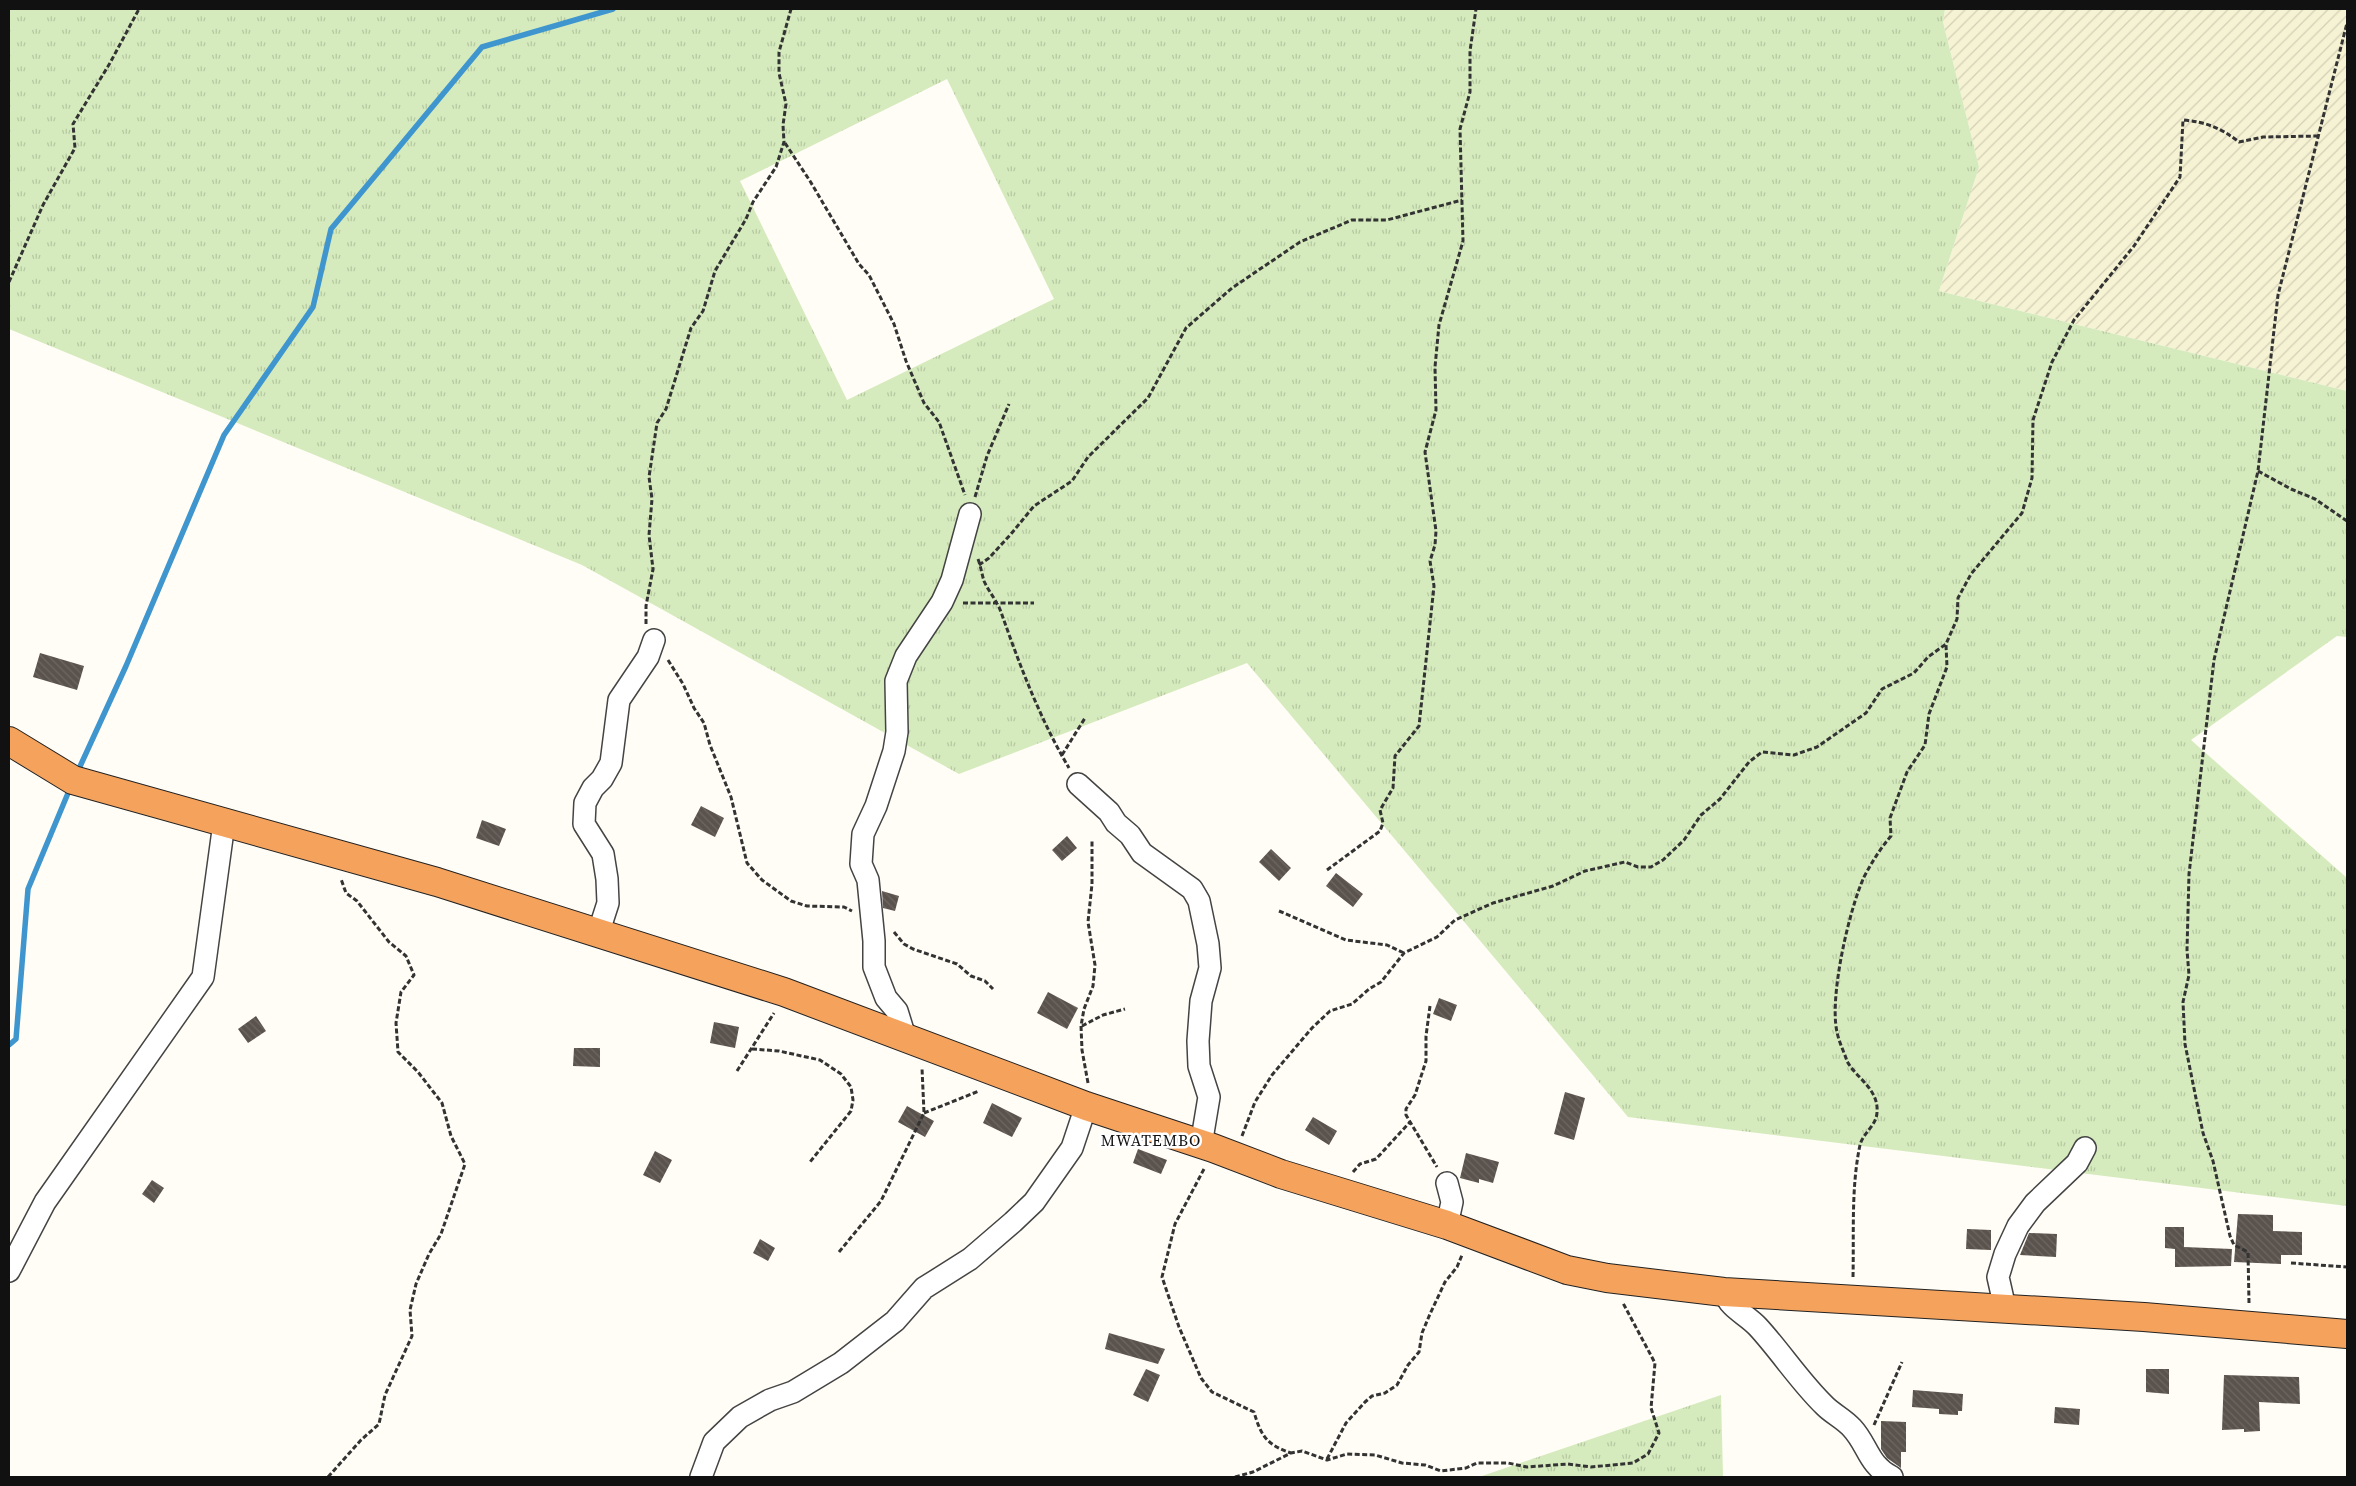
<svg xmlns="http://www.w3.org/2000/svg" width="2356" height="1486" font-family="'Source Serif 4',serif">
	<style>
		.farmland { fill: url(#farmland-furrows) }
		.grass { fill: url(#grass-tufts); fill-rule: evenodd }
		.lines { fill: none; stroke-linecap: round; stroke-linejoin: round }
		.stream { stroke: #3f96cf; stroke-width: 5.5 }
		.building { fill: url(#building-back-hatch) }
		.street-casing { stroke: #444; stroke-width: 24 }
		.highway-casing { stroke: #222; stroke-width: 30 }
		.path { stroke: #333; stroke-width: 3; stroke-dasharray: 5 2.5; stroke-linecap: butt }
		.street { stroke: #fff; stroke-width: 21 }
		.highway { stroke: #f5a25d; stroke-width: 28 }
		.labels { text-anchor: middle; stroke-width: 5; stroke-linejoin: round; paint-order: stroke }
		.quarter-label { font-size: 16px; letter-spacing: 1px; fill: #111; stroke: #fff }
	</style>
	<defs>
		<pattern id="farmland-furrows" width="10" height="10" patternUnits="userSpaceOnUse" patternTransform="scale(1.25)"><rect width="10" height="10" fill="#f6f3d4"/><path d="M-1 1l2-2M0 10L10 0M9 11l2-2" fill="none" stroke="#d2cfb5"/></pattern>
		<pattern id="grass-tufts" width="24" height="20" patternUnits="userSpaceOnUse" patternTransform="scale(1.25)"><rect width="24" height="20" fill="#d5ebbd"/><path d="M3 7l-1-3M5 7V3M7 7l1-3M15 17l-1-3M17 17v-4M19 17l1-3" fill="none" stroke="#b6c8a1"/></pattern>
		<pattern id="building-back-hatch" width="6" height="6" patternUnits="userSpaceOnUse" patternTransform="scale(1.25)"><rect width="6" height="6" fill="#5a524d"/><path d="M-1 5l2 2M0 0l6 6M5-1l2 2" fill="none" stroke="#6d6662"/></pattern>
	</defs>
	<rect width="100%" height="100%" fill="#fffdf5"/>
	<!-- farmland -->
	<path class="farmland" d="M1945,9H2347V391L1939,291L1979,167L1943,22Z"/>
	<!-- grass -->
	<path class="grass" d="M9,9H1945L1943,22L1979,167L1939,291L2347,391V637L2337,636L2191,740L2347,878V1206L1628,1117L1247,663L959,774L582,565L9,329ZM947,79L1054,299L847,400L740,181Z
		M1721,1395L1723,1477H1479Z"/>
	<g class="lines">
		<!-- stream -->
		<path class="stream" d="M77,773L126,666L224,435L313,307L331,229L482,47L613,9
			M9,1045L16,1039L28,889L71,786"/>
	</g>
	<!-- building -->
	<path class="building" d="M40,653L84,666L77,690L33,677Z
		M701,806L724,818L715,837L691,825Z
		M482,820L506,829L499,846L476,838Z
		M1067,836L1077,848L1062,861L1052,850Z
		M1271,849L1291,868L1279,881L1259,862Z
		M1336,873L1363,894L1353,907L1326,886Z
		M882,891L899,896L895,911L883,908Z
		M1048,992L1078,1008L1067,1029L1037,1013Z
		M1439,998L1457,1005L1451,1021L1433,1014Z
		M256,1016L266,1031L248,1043L238,1029Z
		M714,1022L739,1027L735,1048L710,1043Z
		M574,1048H600V1067L573,1066Z
		M1565,1092L1585,1098L1574,1140L1554,1134Z
		M992,1103L1022,1118L1012,1137L983,1123Z
		M907,1106L934,1121L925,1137L898,1122Z
		M1313,1117L1337,1131L1329,1145L1305,1130Z
		M1138,1149L1167,1160L1161,1174L1133,1163Z
		M655,1151L672,1160L660,1183L643,1175Z
		M1466,1153L1499,1162L1493,1183L1479,1179V1183L1460,1178Z
		M152,1180L164,1188L154,1203L142,1194Z
		M2238,1214L2273,1215V1231L2302,1232V1255H2281V1264L2234,1262Z
		M2165,1227H2184V1247L2232,1249L2231,1266L2175,1267V1249L2165,1248Z
		M1967,1229L1991,1230V1250L1966,1249Z
		M2029,1233L2057,1234L2056,1257L2020,1255Z
		M760,1239L775,1248L768,1261L753,1253Z
		M1109,1333L1165,1349L1158,1364L1105,1349Z
		M1146,1369L1160,1375L1148,1402L1133,1395Z
		M2146,1369H2169V1394L2146,1392Z
		M2224,1375L2299,1377L2300,1404L2259,1402L2260,1431L2244,1432V1429L2222,1430Z
		M1913,1390L1963,1394L1962,1411H1958V1415L1939,1414V1409L1912,1407Z
		M2055,1407L2080,1409L2079,1425L2054,1423Z
		M1881,1421L1906,1422V1452H1901V1468L1887,1458L1881,1449Z"/>
	<g class="lines">
		<!-- street casing -->
		<g class="street-casing">
			<path id="street" d="M1078,784L1109,812L1116,823L1130,835L1142,853L1192,889L1199,901L1208,944L1210,968L1201,1001L1198,1041L1199,1066L1209,1097L1201,1145
				M598,934L608,903L607,879L603,854L584,824L585,803L593,788L602,779L611,763L619,700L648,657L654,640
				M905,1037L897,1011L886,998L874,967V941L868,880L861,864L863,834L876,806L894,751L897,732L896,681L906,656L942,602L952,580L970,514
				M1447,1183L1452,1202L1447,1225
				M9,1271L45,1202L203,977L224,823
				M1724,1292C1730,1309 1746,1314 1758,1327C1781,1352 1800,1382 1825,1406C1833,1414 1844,1419 1852,1428C1868,1445 1868,1465 1892,1477
				M2005,1308L1998,1277L2005,1254L2018,1226L2035,1203L2077,1163L2085,1148
				M701,1477L714,1442L740,1417L770,1400L793,1392L841,1363L895,1321L924,1288L970,1259L1013,1222L1034,1202L1072,1148L1086,1106"/>
		</g>
		<!-- highway casing -->
		<g class="highway-casing">
			<path id="highway" d="M9,741L73,780L437,882L784,992L1086,1106L1213,1148L1281,1174L1447,1225L1567,1270L1607,1278L1724,1292L2144,1317L2347,1334"/>
		</g>
		<!-- path -->
		<path class="path" d="M785,143L810,181L859,264L869,275L894,324L906,361L924,403L939,422L965,495
			M9,282L43,205L75,148L73,124L110,63L139,9
			M2258,471L2291,489L2315,499L2347,521
			M975,497L987,456L1009,404
			M978,559C981,567 982,575 984,581C989,592 997,601 1001,612C1020,666 1040,719 1069,768
			M979,565L989,558L1011,534L1034,506L1072,481L1088,457L1148,398L1186,328L1232,288L1300,242L1352,220H1387L1462,200
			M963,603H1034
			M646,624V606L653,569L649,535L652,499L649,477L657,423L666,409L691,328L703,311L715,271L746,219L753,202L776,167L784,142L783,125L786,104L779,73V52L791,9
			M668,660L683,684L694,708L704,723L710,745L731,797L747,863L762,880L791,901L807,906L844,907L852,911
			M1062,755L1085,718
			M1327,870L1380,831L1383,823L1380,810L1393,788L1395,756L1419,726L1434,586L1430,561L1435,545L1436,531L1425,452L1436,410L1435,367L1439,325L1463,241L1460,129L1470,92V51L1476,9
			M1279,911L1346,940L1387,945L1404,953
			M894,932L904,944L913,949L957,964L971,976L985,981L993,989
			M1430,1006L1426,1036V1061L1415,1095L1406,1109V1115L1437,1167
			M1082,1026L1103,1015L1125,1009
			M752,1049L779,1051L820,1060L841,1074L851,1087L853,1100L851,1111L810,1162
			M737,1071L774,1013
			M1088,1083L1082,1050L1081,1026L1084,1009L1093,986L1095,965L1088,922L1092,884V841
			M924,1113L979,1091
			M1242,1136L1255,1102L1272,1075L1312,1028L1330,1011L1352,1004L1369,989L1381,982L1404,953L1437,937L1455,920L1493,903L1553,886L1585,871L1625,862L1638,867H1651L1663,860L1684,840L1701,815L1720,799L1749,762L1762,752L1794,755L1817,747L1866,713L1882,689L1914,673L1928,657L1946,644L1957,619L1958,598L1971,574L2022,513L2032,478L2033,420L2052,362L2074,320L2134,246L2180,177L2183,120C2206,122 2221,128 2239,142L2263,137L2319,136
			M1204,1169L1175,1224L1162,1277L1179,1327L1201,1378L1212,1392L1254,1412C1261,1436 1267,1445 1291,1453
			M1353,1172L1360,1164L1376,1159L1410,1122
			M839,1252L881,1201L924,1113L922,1068
			M2291,1263L2347,1267
			M1853,1277C1854,1233 1851,1187 1860,1145C1863,1133 1877,1125 1877,1112C1879,1089 1855,1077 1847,1061C1844,1052 1839,1042 1837,1032C1829,997 1849,910 1864,877C1872,862 1880,849 1891,836L1890,818L1907,772L1925,745L1929,714L1947,667L1946,645
			M2249,1303L2248,1252L2234,1245L2230,1236L2213,1161L2203,1133L2185,1044L2183,1002L2189,975L2187,950L2189,874L2214,660L2258,471L2278,295L2347,23
			M1874,1425L1902,1362
			M1327,1459L1346,1423L1365,1402L1372,1396L1385,1393L1397,1385L1408,1365L1419,1352L1422,1333L1430,1314L1445,1282L1457,1267L1462,1255
			M328,1477L361,1440L379,1424L385,1395L412,1336L410,1310L416,1284L429,1254L441,1234L465,1164L451,1136L442,1103L418,1072L398,1052L396,1023L401,992L414,975L406,956L389,942L357,901L346,893L341,879
			M1235,1477L1253,1472L1291,1453L1302,1451L1327,1460L1347,1454L1375,1455L1402,1463L1425,1465L1441,1471L1466,1468L1477,1463H1508L1527,1467L1568,1464L1591,1467L1633,1463L1648,1454L1659,1433L1651,1408L1655,1363L1623,1303"/>
		<!-- street -->
		<use href="#street" class="street"/>
		<!-- highway -->
		<use href="#highway" class="highway"/>
	</g>
	<g class="labels">
		<!-- quarter labels -->
		<g class="quarter-label">
			<text x="1151" y="1146">MWATEMBO</text>
		</g>
	</g>
	<!-- border -->
	<rect width="2356" height="1486" fill="none" stroke="#111111" stroke-width="20"/>
</svg>
